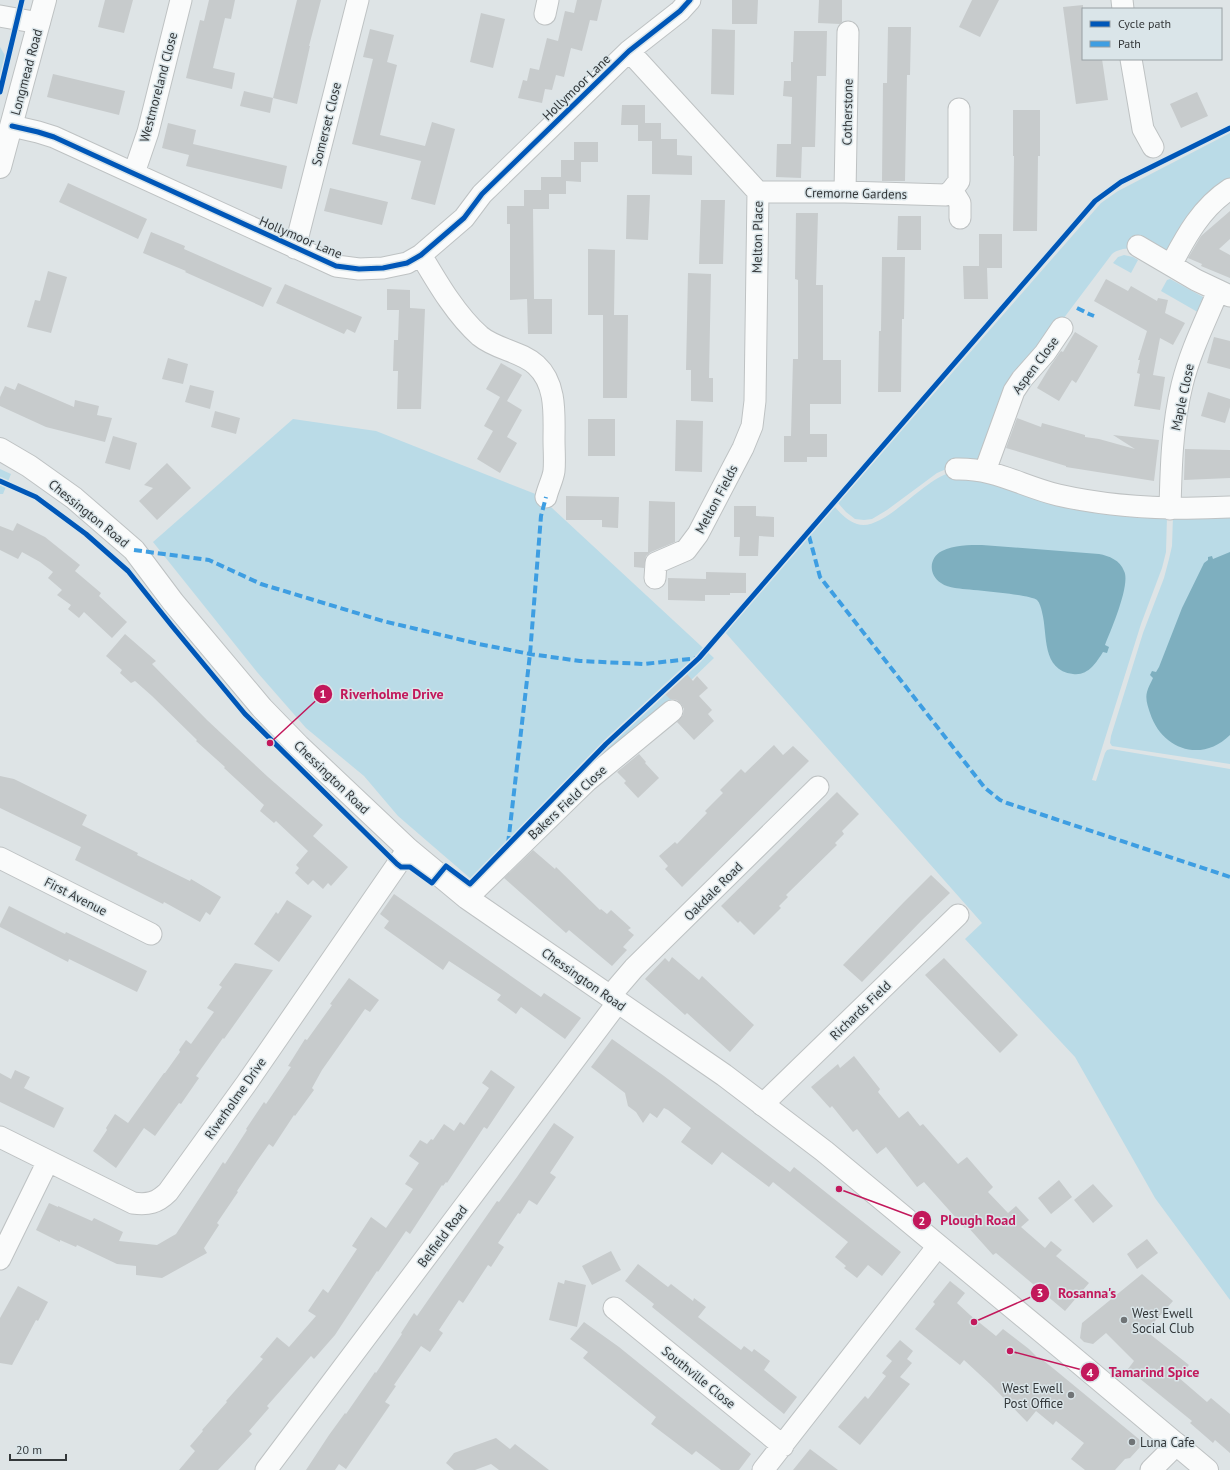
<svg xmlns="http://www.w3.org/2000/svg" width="1230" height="1470" font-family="'PT Sans',sans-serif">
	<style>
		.green { fill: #badbe7 }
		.water { fill: #7eafbf }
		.building { fill: #c7cbcc }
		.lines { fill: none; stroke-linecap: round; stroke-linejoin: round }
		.street-casing { stroke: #bec2c3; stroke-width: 23 }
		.secondary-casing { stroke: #bec2c3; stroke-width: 24 }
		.street { stroke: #fafbfb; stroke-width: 21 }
		.secondary { stroke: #fafbfb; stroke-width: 22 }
		.quiet { stroke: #3e9ee2; stroke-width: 4; stroke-dasharray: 8 4; stroke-linecap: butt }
		.cycleway-casing { stroke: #dae5e9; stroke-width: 8 }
		.cycleway { stroke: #0057b8; stroke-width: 5 }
		.poi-dot { fill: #707476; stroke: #dae5e9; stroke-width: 1.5 }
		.labels { text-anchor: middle; stroke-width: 3; stroke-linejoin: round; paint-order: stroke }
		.street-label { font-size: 13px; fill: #34383a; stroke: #dae5e9 }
		.poi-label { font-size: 13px; fill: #34383a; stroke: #dae5e9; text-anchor: start }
		.leader { fill: none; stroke: #c2185b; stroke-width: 1.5 }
		.callout-dot { fill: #c2185b; stroke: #dae5e9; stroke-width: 1.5 }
		.mark-label { font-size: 12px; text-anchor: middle; font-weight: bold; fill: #fff }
		.callout-label { font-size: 14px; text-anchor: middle; font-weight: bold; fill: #c2185b; stroke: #dae5e9; stroke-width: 3; stroke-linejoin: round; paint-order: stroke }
	</style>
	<rect width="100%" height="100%" fill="#dee4e6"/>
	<!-- green -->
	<path class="green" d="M0,47L6,57L0,81Z
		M1230,133V184L1171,248C1152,256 1128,241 1112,254L1036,355L978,462L944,470L937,473L887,510L872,519L864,520L855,519L846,512L838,503L1101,203L1118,191Z
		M1124,255L1133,257L1138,260L1131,273L1113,263L1118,257Z
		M1170,279L1205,298L1201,314L1161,291L1167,280Z
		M293,419L376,431L538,495L714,658L478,885L398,816L364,776L306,728L257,672L153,542Z
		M0,469L11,474L3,494H0Z
		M950,473L1167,516L1166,552L1162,568L1141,624L1092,780L1096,781L1105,753L1107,750L1111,749L1230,769V1300L1155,1198L1075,1057L965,939L982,923L724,631L835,507C841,514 848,521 857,524C883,533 923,479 950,473Z
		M1230,514V764L1112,746L1110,743L1111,736L1143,633L1164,578L1169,559L1172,546L1173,516Z"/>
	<!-- water -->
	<path class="water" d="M982,545L1099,554C1109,556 1120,560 1124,571C1131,584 1111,630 1105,645L1109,647L1107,653L1103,652C1096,663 1088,676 1073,674C1041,670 1048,635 1042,612C1041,608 1040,603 1037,600C1030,594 969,590 955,588C950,587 945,586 941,583C928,575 929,557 942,551C954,545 969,545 982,545Z
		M1230,552V735C1202,763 1162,750 1150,713C1148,707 1145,699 1147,692C1148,687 1151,683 1153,678L1150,675L1152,671L1156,672L1159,667L1182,608L1204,563L1208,560V557L1212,556L1213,559Z"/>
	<!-- building -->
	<path class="building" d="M105,0H133L124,33L98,27Z
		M209,0H235L231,19L225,18L213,68L235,73L232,89L186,78L200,20L204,21Z
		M297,0H321L309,46H310L297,104L273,98Z
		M577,0H602L597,21L590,20L582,51L571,48L564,77L556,75L552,90L545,89L542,103L518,98L523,80L527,81L530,68L539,70L547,38L558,41L565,11L574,13Z
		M732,0H758L757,24H732Z
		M819,0H842V22L840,24L818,23Z
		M972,0H999L980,37L959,27Z
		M1083,5V59H1102L1108,100L1076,104L1063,7Z
		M481,13L505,19L493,68L470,62Z
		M888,27H911L910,75H907L905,181H882L883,83H887Z
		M370,29L394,35L387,62L397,65L380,135L425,146L432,122L455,129L435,205L411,199L421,161L352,144L373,59L363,57Z
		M712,29L735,30L734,95L711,94Z
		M794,31H827L826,76H817L815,147H802L801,178L776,177L777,144H791L792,97L783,96L784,81H791V62H793Z
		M53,74L125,91L119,115L47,97Z
		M244,91L273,98L270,113L240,106Z
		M1197,92L1208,116L1181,128L1170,104Z
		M622,105H645V123H661V139H677V155L692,156V175L652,174V141H638V125H621Z
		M1013,110H1040V156H1038L1037,231H1013L1014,156H1013Z
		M168,123L196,130L193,144L287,166L282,189L186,166L189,155L162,148Z
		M574,142H598V162H581V182L566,181V194H549V209H533L534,299H552V334H528L527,299L510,300V224H507V206H524V190H541V177H561V160H574Z
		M68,183L147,219L138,239L59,202Z
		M330,188L388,202L382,225L324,211Z
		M627,195H650L648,240L626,239Z
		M701,200H725L723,264H699Z
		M1230,211V239L1219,249L1230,255V278L1201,266L1202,264L1188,258L1201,236Z
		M796,213H818L816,285H823V360H841V404H810V434H827V457H807V462H784V436H791L793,359H798V280L795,279Z
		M898,216H921V250H897Z
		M151,232L185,246L184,249L272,288L263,307L185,272L186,271L143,253Z
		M979,234H1002V268H987L988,299H964L963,266H979Z
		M588,249L615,250L614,315H628L627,398H603V315H588Z
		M882,257H905L904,319H902L901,392H878L879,331H881Z
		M48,271L67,277L51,333L27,327L35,300L40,301Z
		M688,273L711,274L709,378H713V402L691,401V370H686Z
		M1106,279L1128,291L1131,286L1157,301L1158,298L1168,300L1165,313L1185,323L1173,345L1160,338L1153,375L1165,377L1160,410L1134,406L1140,374L1137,373L1140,360H1138L1147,331L1094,301Z
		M285,284L362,317L355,333L347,329L344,334L276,303Z
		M387,289L410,290V308L425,309L421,409H397L398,371H393L394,340H398L399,310H387Z
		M1075,332L1098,346L1076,383L1072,380L1059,401L1037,388L1051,365L1061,351L1063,352Z
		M1214,337L1230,341V369L1207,363Z
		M168,358L188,364L183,384L162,379Z
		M501,363L522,375L507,401L522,410L507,437L517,443L500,473L477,459L493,431L484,426L500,397L486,389Z
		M18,383L74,407L75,400L99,406L97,415L112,418L105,442L46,427L0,406V397L5,386L15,390Z
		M190,385L214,391L210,409L185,402Z
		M1208,392L1230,399V407L1225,423L1201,416Z
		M215,411L240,418L236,434L211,427Z
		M1017,418L1041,427L1042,423L1085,435V437L1099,439L1135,449L1113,435L1159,440L1154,481L1066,467V466L1006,448Z
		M588,419H615V456H588Z
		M676,420L703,421L702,472L675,471Z
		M113,436L137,443L130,470L105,463Z
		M1185,449L1230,450V478L1184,480Z
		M167,463L191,488L157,520L139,501L153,488L144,485Z
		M566,496L619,497L618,528L602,527V520H566Z
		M649,501L675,502V542L651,552L646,556L644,568L634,567V552H648Z
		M734,506H756V516L774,517V537L759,536L758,556H739L740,537H734Z
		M17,523L45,537L80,565L75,571L101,593L99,596L127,622L112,638L84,612L79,618L68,609L71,605L57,595L62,590L48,578L53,572L40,562L22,552L18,559L0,550V526L13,531Z
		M706,572L746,573V593H730V595H705V601L668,600V578L706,579Z
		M125,634L156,661L152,664L207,720L268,777L323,825L313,836L348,867L331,886L328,883L323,889L313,880L308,885L295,873L299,868L296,865L308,851L276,821L274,823L260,811L264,805L224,768L225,767L196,741L197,740L152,696L135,681L131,683L120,673L122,670L106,656Z
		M687,674L693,681L697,676L708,688L699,696L712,710L708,714L714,721L694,740L677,722L683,715L684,709L681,704L677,700L670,699L665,694Z
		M774,745L783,755L793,746L809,761L682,887L665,869L668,866L659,856L675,842L677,844L707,813L705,811L723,793L720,790L741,769L745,773Z
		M639,754L646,762L645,763L659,778L638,798L624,783L626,781L617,772Z
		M0,776L14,779L87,815L82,825L138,853L137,855L190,881L191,879L221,897L210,915L206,912L200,922L164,902L163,904L75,860L81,847L0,808Z
		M837,792L859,814L842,831L844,834L835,843L837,845L786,895L788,897L779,906L781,908L754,935L740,921L738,923L721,906Z
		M533,850L555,869L556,867L600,910L601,909L607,914L611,910L631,928L628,930L634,935L623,947L627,950L612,966L569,930L566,933L504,878Z
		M931,875L950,893L922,920L862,982L843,965L904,902Z
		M394,894L541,997L544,993L581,1018L565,1039L521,1007L516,1014L497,1000L501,995L449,961L443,970L384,928L389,921L380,914Z
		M287,900L312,916L279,962L254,944L276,912L278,914Z
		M9,906L65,934L66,932L147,971L137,992L69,959L68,962L0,927V924Z
		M672,957L699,980L702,976L754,1025L730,1052L687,1013L685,1015L645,979L665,958L669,962Z
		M944,958L1018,1035L1000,1053L925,975Z
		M235,963L273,970L224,1039L223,1038L196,1076L199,1078L181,1104L179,1103L155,1136L144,1128L116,1168L93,1151L107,1130L106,1128L115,1114L128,1123L164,1073H165L180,1052L179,1050L186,1040L191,1044L214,1012L207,1008L222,987L219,985Z
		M349,978L379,1000L370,1012L365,1009L322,1070L312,1088L314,1090L295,1116L294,1115L273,1147L269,1144L257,1161L237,1191L238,1192L217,1223L219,1225L204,1248L207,1253L162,1278L136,1275V1266L117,1264L77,1245L76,1247L60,1240V1242L36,1230L49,1203L58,1207V1206L92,1221L94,1218L123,1232L119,1241L157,1245L176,1234L214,1176L223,1162L225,1164L247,1130L246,1129L264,1102L266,1104L291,1067L288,1066L305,1039L307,1040L332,1005L330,1004Z
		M612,1039L664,1076L790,1172L794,1167L901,1252L882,1276L868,1265L857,1278L844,1268L846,1266L835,1257L848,1242L773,1182L769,1187L722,1152L712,1165L681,1142L691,1128L668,1110L664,1108L657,1118L650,1113L643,1123L636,1112L628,1106L625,1093L591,1067Z
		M854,1056L880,1089L878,1092L899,1118L908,1111L920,1126L923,1124L958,1164L967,1157L993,1187L988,1192L1008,1213L1016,1206L1029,1220L1021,1227L1045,1248L1051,1241L1062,1250L1056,1256L1089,1283L1065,1311L996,1253L993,1255L967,1226L965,1228L924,1182L917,1187L886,1147L877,1154L857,1129L853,1132L832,1106L830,1108L811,1087L838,1064L840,1068Z
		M15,1070L30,1077L24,1088L64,1108L54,1128L0,1102V1073L11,1079Z
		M491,1070L515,1087L487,1129L484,1127L447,1183L446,1182L443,1186L442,1185L410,1234L406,1231L378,1272L377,1271L335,1335L314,1359L311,1356L267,1406L269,1408L249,1431L252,1434L218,1470H179L195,1451L190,1446L203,1431L202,1430L227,1402L226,1401L263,1359L260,1357L277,1337L289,1347L316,1316L308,1311L323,1289L328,1293L357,1249L352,1246L371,1217L386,1228L413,1189L405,1184L419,1163L409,1156L420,1140L427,1144L431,1139L433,1140L444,1124L454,1131L460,1122L464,1125L489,1088L482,1083Z
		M554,1123L574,1137L550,1173L556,1177L537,1205L529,1200L520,1214L518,1213L498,1243L504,1247L491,1267L488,1265L463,1303L459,1300L439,1330L443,1333L430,1352L421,1346L394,1385L396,1386L385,1402L390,1405L346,1469L339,1464L335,1470H306L329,1435L345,1413L346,1414L375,1372L376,1373L402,1334L401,1333L414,1313L417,1316L497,1201L499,1202L517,1177Z
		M1059,1180L1072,1197L1051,1214L1038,1198Z
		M1093,1184L1113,1206L1093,1223L1074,1200Z
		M1147,1239L1158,1253L1137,1269L1127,1254Z
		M611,1251L621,1270L592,1285L582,1266Z
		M638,1264L668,1287L671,1284L693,1301L694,1298L706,1307L698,1317L741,1350L744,1346L752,1352L754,1349L770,1361L764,1370L797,1397L784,1414L652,1307L654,1304L625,1281Z
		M1142,1274L1173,1301L1146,1331L1189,1365L1178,1377L1207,1402L1211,1398L1230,1414V1453L1215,1440L1213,1443L1190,1423L1192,1421L1128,1369L1134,1361L1106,1333L1093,1344L1084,1342L1080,1338L1082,1323Z
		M565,1280L586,1285L577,1327L549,1320L558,1282L564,1284Z
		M950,1281L965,1293L957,1303L970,1315L996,1336L1003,1329L1029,1349L1038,1358L1039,1357L1054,1369L1140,1440L1141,1446L1130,1458L1125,1459L1115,1470H1085L1071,1459L1084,1443L1056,1421L1053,1425L1036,1411L1027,1422L991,1385L964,1360L960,1365L915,1329L935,1304L933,1302Z
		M18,1286L48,1302L38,1321L36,1320L12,1365L0,1363V1318Z
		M584,1322L619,1347L751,1454L739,1470H721L696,1451L692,1455L651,1424L656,1417L583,1358L588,1352L570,1339Z
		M900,1340L913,1351L907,1359L912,1363L900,1377L910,1384L860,1445L838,1427L865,1396L868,1399L886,1376L882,1373L892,1361L886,1356Z
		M496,1438L510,1449L515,1444L549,1470H499L491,1464L475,1470H454L446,1463L454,1453Z
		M810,1449L838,1470H793Z"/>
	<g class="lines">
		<!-- street casing -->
		<g class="street-casing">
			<path id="street" d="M1122,0L1123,9
				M545,14L548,0
				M0,16L39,23
				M629,51L758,192L755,401L752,426L743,448L698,534L686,550L656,563L655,578
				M1131,59L1143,129L1153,147
				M12,126L38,132L54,137L336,266L359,269L383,268L407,263L421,255L464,218L482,194L629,51L680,11L690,0
				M134,173L148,132L181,0
				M952,190L960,203V218
				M758,192H845L946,195L952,190L959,181V109
				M845,192L848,32
				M1138,246L1196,280L1230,296
				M295,248L358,0
				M421,255C437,282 456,315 480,336C497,350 521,351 536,365C557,384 554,415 554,440C554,450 555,461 554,471C553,479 548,488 546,497
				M1171,265C1186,236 1202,207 1230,189
				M956,469C995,468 1021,486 1058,495C1115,508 1172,510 1230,507
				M985,471L1014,391L1022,379L1045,353L1062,328
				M1170,509C1171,467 1172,426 1182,385C1190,352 1205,322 1218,291
				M0,858L151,934
				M467,898L587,781L672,711
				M610,996L634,968L818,787
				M762,1105L958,915
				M0,1137L133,1203C148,1205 157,1203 168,1192L246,1084L408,849
				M0,1259L48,1161
				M614,1308L783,1446
				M266,1470L618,1002
				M763,1470L938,1246
				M1151,1470L1177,1444"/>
		</g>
		<!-- secondary casing -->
		<g class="secondary-casing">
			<path id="secondary" d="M0,167L45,0
				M0,449L29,466L74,498L134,550L173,602L262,708L299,746L408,849L467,898L724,1075L824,1151L1064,1350L1207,1470"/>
		</g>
		<!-- street -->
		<use href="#street" class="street"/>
		<!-- secondary -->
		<use href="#secondary" class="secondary"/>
		<!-- quiet -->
		<path class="quiet" d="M1077,308L1089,314L1094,316
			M809,536L820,577L985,788L1000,800L1007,803L1230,877
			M134,550L209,560L261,584L383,621L479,644L530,654L580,661L644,664L699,658
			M508,844L530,654L541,516L546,497"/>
		<!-- cycleway casing -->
		<g class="cycleway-casing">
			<path id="cycleway" d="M0,92L22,0
				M12,126L38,132L54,137L336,266L359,269L383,268L407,263L421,255L464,218L482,194L629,51L680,11L690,0
				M0,481L36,497L86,534L128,571L172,626L245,714L397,864L401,867H410L432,883L446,866L470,884L606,744L699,658L1095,201L1121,182L1230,128"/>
		</g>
		<!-- cycleway -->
		<use href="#cycleway" class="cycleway"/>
	</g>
	<!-- markers -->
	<g class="poi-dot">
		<circle cx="1124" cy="1320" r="4"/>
		<circle cx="1071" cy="1395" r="4"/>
		<circle cx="1132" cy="1442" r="4"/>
	</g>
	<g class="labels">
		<!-- street labels -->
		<g class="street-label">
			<text transform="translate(26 72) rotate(-75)" y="5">Longmead Road</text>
			<text transform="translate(158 87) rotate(-75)" y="5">Westmoreland Close</text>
			<text transform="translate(576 87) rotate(-44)" y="5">Hollymoor Lane</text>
			<text transform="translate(847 112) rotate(-89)" y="5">Cotherstone</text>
			<text transform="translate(326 124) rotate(-76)" y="5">Somerset Close</text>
			<text transform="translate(856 193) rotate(1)" y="5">Cremorne Gardens</text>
			<text transform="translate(301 237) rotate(23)" y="5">Hollymoor Lane</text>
			<text transform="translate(757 237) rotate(-89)" y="5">Melton Place</text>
			<text transform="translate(1035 365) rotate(-53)" y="5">Aspen Close</text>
			<text transform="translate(1182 397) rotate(-78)" y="5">Maple Close</text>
			<text transform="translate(716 499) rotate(-62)" y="5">Melton Fields</text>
			<text transform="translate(89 513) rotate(39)" y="5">Chessington Road</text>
			<text transform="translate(332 777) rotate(44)" y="5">Chessington Road</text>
			<text transform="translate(567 802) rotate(-43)" y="5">Bakers Field Close</text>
			<text transform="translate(713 891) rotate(-45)" y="5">Oakdale Road</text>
			<text transform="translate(76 896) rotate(27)" y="5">First Avenue</text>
			<text transform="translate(584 979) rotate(35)" y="5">Chessington Road</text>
			<text transform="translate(860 1010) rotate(-44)" y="5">Richards Field</text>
			<text transform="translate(235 1098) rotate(-55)" y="5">Riverholme Drive</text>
			<text transform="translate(442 1236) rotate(-53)" y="5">Belfield Road</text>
			<text transform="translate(699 1377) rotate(39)" y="5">Southville Close</text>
		</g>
		<!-- poi labels -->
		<g class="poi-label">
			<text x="1132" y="1318">West Ewell<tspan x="1132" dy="15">Social Club</tspan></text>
			<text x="1063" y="1393" text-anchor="end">West Ewell<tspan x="1063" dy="15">Post Office</tspan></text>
			<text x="1140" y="1447">Luna Cafe</text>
		</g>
	</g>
	<!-- callouts -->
	<path class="leader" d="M270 743L323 694M839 1189L922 1220M974 1322L1040 1293M1010 1351L1090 1372"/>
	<g class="callout-dot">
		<circle cx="270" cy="743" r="4"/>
		<circle cx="839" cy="1189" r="4"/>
		<circle cx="974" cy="1322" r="4"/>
		<circle cx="1010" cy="1351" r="4"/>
		<circle cx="323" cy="694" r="10"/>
		<circle cx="922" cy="1220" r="10"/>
		<circle cx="1040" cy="1293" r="10"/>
		<circle cx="1090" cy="1372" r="10"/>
	</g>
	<g class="mark-label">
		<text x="323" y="698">1</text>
		<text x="922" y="1225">2</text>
		<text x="1040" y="1297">3</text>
		<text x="1090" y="1377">4</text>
	</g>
	<g class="callout-label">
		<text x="392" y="699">Riverholme Drive</text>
		<text x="978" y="1225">Plough Road</text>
		<text x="1087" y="1298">Rosanna's</text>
		<text x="1154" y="1377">Tamarind Spice</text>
	</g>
	<!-- legend -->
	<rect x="1082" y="8" width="140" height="52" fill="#dae5e9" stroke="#98a0a3"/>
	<rect x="1090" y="21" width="20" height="6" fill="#0057b8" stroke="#98a0a3"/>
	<text x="1118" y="28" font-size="12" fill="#34383a">Cycle path</text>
	<rect x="1090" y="41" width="20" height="6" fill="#3e9ee2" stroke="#98a0a3"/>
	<text x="1118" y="48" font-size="12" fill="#34383a">Path</text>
	<!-- scale -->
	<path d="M10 1454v6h56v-6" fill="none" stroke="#34383a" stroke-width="2"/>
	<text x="16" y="1454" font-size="12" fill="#34383a" stroke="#dae5e9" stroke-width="3" paint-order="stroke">20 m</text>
</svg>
